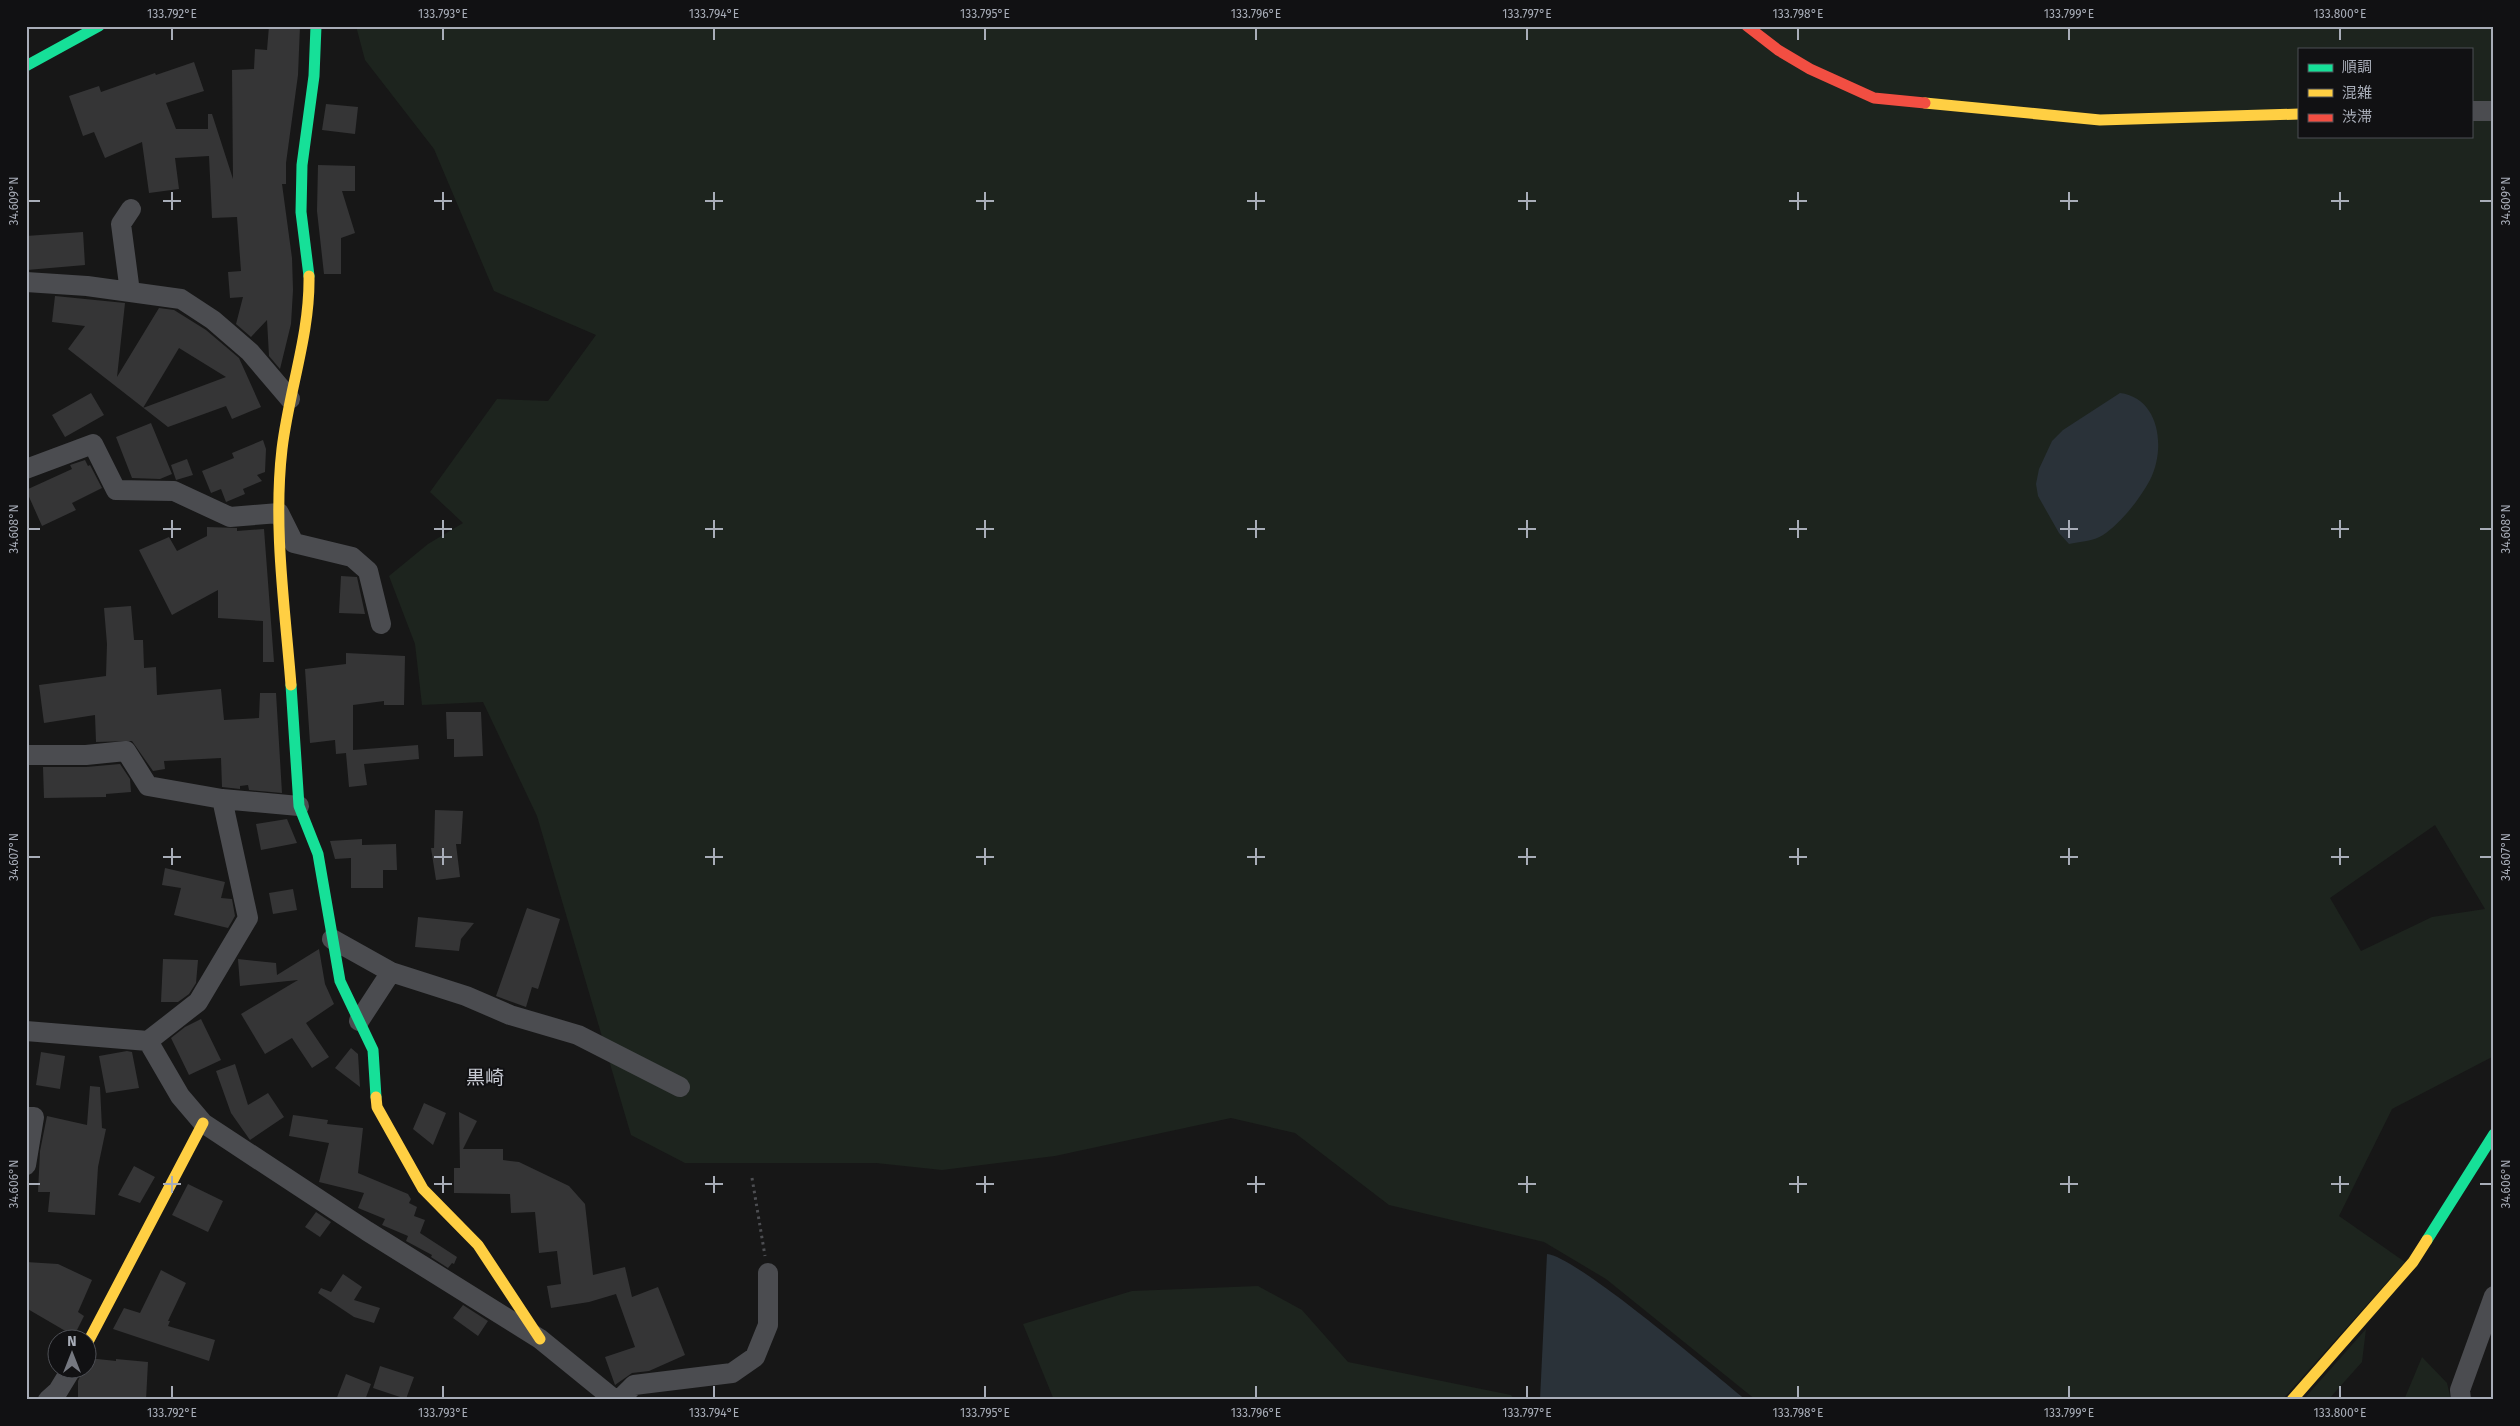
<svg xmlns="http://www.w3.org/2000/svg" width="2520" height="1426" font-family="'Fira Sans','Noto Sans JP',sans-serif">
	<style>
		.green { fill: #1d241e; fill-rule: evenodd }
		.water { fill: #2a3239 }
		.building { fill: #353536; fill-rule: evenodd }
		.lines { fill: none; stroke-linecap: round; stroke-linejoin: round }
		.path { stroke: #4d4e52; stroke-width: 3; stroke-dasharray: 2.5 4; stroke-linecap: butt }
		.street { stroke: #4b4c50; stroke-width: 20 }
		.fast { stroke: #16e098; stroke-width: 11 }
		.slow { stroke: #ffcf43; stroke-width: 11 }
		.jam { stroke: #f24e42; stroke-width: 11 }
		.ticks { fill: none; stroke: #a8adb8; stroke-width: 2 }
		.labels { text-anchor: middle; stroke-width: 4; stroke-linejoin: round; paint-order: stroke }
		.quarter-label { font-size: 19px; fill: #c9ccd4; stroke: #111113 }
		.neatline { fill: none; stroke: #a8adb8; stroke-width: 2 }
		.ticks-label { font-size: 12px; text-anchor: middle; fill: #a8adb8 }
	</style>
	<rect width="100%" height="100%" fill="#171717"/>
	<!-- green -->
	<path class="green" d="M356,26H2494V1056L2392,1109L2339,1216L2405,1262L2282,1400H1756L1606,1279L1544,1242L1389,1205L1295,1133L1231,1118L1055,1156L942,1170L876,1163H685L631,1135L537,816L483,702L422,705L415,644L389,576L428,544L463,523L430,492L497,399L548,401L596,335L494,291L434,149L365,60ZM2299,49H2471V136H2299ZM2435,825L2485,909L2432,917L2361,951L2330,898Z
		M1258,1286L1302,1310L1348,1362L1511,1395L1515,1400H1054L1023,1324L1132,1291Z
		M2366,1329L2362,1362L2328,1400H2303Z
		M2422,1357L2447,1383L2451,1400H2404Z"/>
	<!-- water -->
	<path class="water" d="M2120,393C2160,398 2166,449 2150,480C2139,500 2121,523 2103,535C2094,541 2079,542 2069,544L2059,533L2038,496L2036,484L2039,469L2052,441L2063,430Z
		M1547,1254C1576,1256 1714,1374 1746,1400H1540Z"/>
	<!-- building -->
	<path class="building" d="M269,26H300L298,75L286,163V184H282L292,258L293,290L291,324L280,369L269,356L267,320L251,337L236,324L243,297L230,298L228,272L241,271L237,217L212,218L209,156L175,158L179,189L149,193L142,142L105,158L94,132L83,136L69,96L99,86L101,92L155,73L156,75L194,62L204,91L166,103L176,129H208V114H212L233,179L232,70L254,69L255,49L267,50Z
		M326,104L358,107L355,134L322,130Z
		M318,165L355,166V191H342L355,233L341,238V274H324L317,211Z
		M83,232L85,265L27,270L26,236Z
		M55,296L125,303L117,377L159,308L174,310L206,330L239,358L261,407L232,419L226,406L168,427L68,349L85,326L52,322ZM179,348L226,377L143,408Z
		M91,393L104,415L65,437L52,415Z
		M151,423L172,474L160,479L132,478L116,437Z
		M263,440L266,449L265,472L257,475L262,481L243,489L245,494L226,502L221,489L211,493L202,471L234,458L232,453Z
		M187,459L193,475L176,480L171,465Z
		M85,460L88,466L90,465L102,488L72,503L76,510L42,526L26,490L72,469L70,465Z
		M207,527L237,528V531L264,529L274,662H263V621L218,618V590L172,615L139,550L169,537L177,551L207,536Z
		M341,576L357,577L365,614L339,613Z
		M131,606L134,640H143L144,668L156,667L157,695L221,689L224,720L259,718L260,693H276L282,793L249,790L248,785L240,786V789L222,787L221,758L164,761L165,769L153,771L132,741L96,742L95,715L44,723L39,685L106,676L107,644L104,608Z
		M346,653L405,656L404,705H384V701L353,705V750L418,745L419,759L364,764L367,785L349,787L346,753L336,754L335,740L310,743L305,669L346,664Z
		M446,712H481L483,756L454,757V739H447Z
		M120,764L130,779L131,792L106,794V797L44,798L43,767H86Z
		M435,810L463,811L461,844H456L460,877L436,880L431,848H434Z
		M287,819L297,843L261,850L256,824Z
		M362,839V845L396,844L397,870H383V888H351V858L335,859L330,841Z
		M165,868L225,882L221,898L232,899L235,916L228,928L174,915L181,888L162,885Z
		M293,889L297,910L273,914L269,893Z
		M527,908L560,919L538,989L532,987L526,1007L496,996Z
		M418,917L474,923L461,939L459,951L415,947Z
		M319,949L325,984L334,1004L306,1023L329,1057L312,1068L292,1038L265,1054L241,1014L298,980L240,986L238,959L276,963L277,975Z
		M163,959L198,960L196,983L189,994L178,1002H161Z
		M201,1019L221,1060L189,1075L171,1038L185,1027Z
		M351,1048L358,1054L360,1087L335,1068Z
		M127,1051L132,1052L139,1088L106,1093L99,1056Z
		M41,1052L65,1056L60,1089L36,1085Z
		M235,1064L248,1105L268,1093L284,1117L250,1140L231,1113L216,1071Z
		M90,1086L100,1087L102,1128L106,1129L98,1167L95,1215L48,1212L50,1192H38L40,1151L47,1116L87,1125Z
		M424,1103L446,1113L433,1145L413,1129Z
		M459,1112L477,1121L463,1149H503V1160L519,1162L569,1186L585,1204L593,1275L625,1267L632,1297L658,1287L685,1355L649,1371L632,1373L615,1385L605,1357L635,1347L616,1294L589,1302L551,1308L547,1286L561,1284L557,1251L539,1253L535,1212L511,1213L510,1194L454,1193V1168H460Z
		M293,1115L328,1120L327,1124L363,1128L358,1173L408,1194L411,1199L409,1203L417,1207L414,1216L425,1220L420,1233L457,1257L454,1264L452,1263L448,1268L431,1257L432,1255L406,1241L408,1236L382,1225L385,1219L358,1208L364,1193L319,1182L329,1143L289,1136Z
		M134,1166L155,1177L140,1203L118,1195Z
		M188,1184L223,1201L208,1232L172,1215Z
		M316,1212L331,1222L320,1237L305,1227Z
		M26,1262L58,1264L92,1280L78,1312L84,1316L74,1336L26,1308Z
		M161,1270L186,1283L168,1321H170L168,1326L215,1340L209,1361L113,1329L124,1308L140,1313Z
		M343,1274L362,1287L354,1300L380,1308L374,1323L354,1317L318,1293L321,1288L331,1292Z
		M463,1305L488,1321L478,1336L453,1318Z
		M88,1358L116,1361V1359L148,1362L146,1400H78V1381L84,1368H88Z
		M380,1366L414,1377L406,1399L373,1388Z
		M346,1374L371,1384L365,1400H336Z"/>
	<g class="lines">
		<!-- path -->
		<path class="path" d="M752,1178L765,1256"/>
		<!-- street -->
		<path class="street" d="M2471,111H2494
			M26,282L87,286L181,299L213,320L250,352L290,399
			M130,292L121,224L131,209
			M26,469L93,444L116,490L174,491L230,517L279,513L294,543L352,557L368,571L381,624
			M26,755H86L126,751L148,786L222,799L299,806
			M332,939L391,972L466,996L510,1015L578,1035L680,1087
			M359,1021L391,972
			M26,1031L148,1041L198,1002L248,918L222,799
			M148,1041L180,1096L203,1123L367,1231L540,1339L615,1400
			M26,1117H34L26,1165
			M48,1400L58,1391L72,1368
			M619,1400L634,1385L732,1373L755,1357L768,1325V1273
			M2461,1400L2460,1390L2494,1296"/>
		<!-- fast -->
		<path class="fast" d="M26,66L99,26
			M309,276L301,212L302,165L314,76L316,26
			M291,685L299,806L318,854L340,981L373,1050L376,1097
			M2427,1240L2494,1134"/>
		<!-- slow -->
		<path class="slow" d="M1925,103L2100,120L2299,114
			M291,685C285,608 273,527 282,449C289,390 310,335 309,276
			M376,1097L377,1107L423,1189L478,1245L540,1339
			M88,1342L203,1123
			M2292,1400L2413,1262L2427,1240"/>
		<!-- jam -->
		<path class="jam" d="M1747,26L1778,50L1810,69L1874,98L1925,103"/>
	</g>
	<!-- ticks -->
	<path class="ticks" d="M172,28V40M443,28V40M714,28V40M985,28V40M1256,28V40M1527,28V40M1798,28V40M2069,28V40M2340,28V40M172,192V210M443,192V210M714,192V210M985,192V210M1256,192V210M1527,192V210M1798,192V210M2069,192V210M2340,192V210M28,201H40M163,201H181M434,201H452M705,201H723M976,201H994M1247,201H1265M1518,201H1536M1789,201H1807M2060,201H2078M2331,201H2349M2480,201H2492M172,520V538M443,520V538M714,520V538M985,520V538M1256,520V538M1527,520V538M1798,520V538M2069,520V538M2340,520V538M28,529H40M163,529H181M434,529H452M705,529H723M976,529H994M1247,529H1265M1518,529H1536M1789,529H1807M2060,529H2078M2331,529H2349M2480,529H2492M172,848V865M443,848V865M714,848V865M985,848V865M1256,848V865M1527,848V865M1798,848V865M2069,848V865M2340,848V865M28,857H40M163,857H181M434,857H452M705,857H723M976,857H994M1247,857H1265M1518,857H1536M1789,857H1807M2060,857H2078M2331,857H2349M2480,857H2492M172,1176V1193M443,1176V1193M714,1176V1193M985,1176V1193M1256,1176V1193M1527,1176V1193M1798,1176V1193M2069,1176V1193M2340,1176V1193M28,1184H40M163,1184H181M434,1184H452M705,1184H723M976,1184H994M1247,1184H1265M1518,1184H1536M1789,1184H1807M2060,1184H2078M2331,1184H2349M2480,1184H2492M172,1386V1398M443,1386V1398M714,1386V1398M985,1386V1398M1256,1386V1398M1527,1386V1398M1798,1386V1398M2069,1386V1398M2340,1386V1398"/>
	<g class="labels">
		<!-- quarter labels -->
		<g class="quarter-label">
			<text x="485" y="1084">黒崎</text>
		</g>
	</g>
	<!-- border -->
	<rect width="2520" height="1426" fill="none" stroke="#111113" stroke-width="55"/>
	<!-- legend -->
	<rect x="2298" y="48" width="175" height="90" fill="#111113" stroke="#4d4f55"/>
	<rect x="2308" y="64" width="25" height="8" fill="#16e098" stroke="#4d4f55"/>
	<text x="2342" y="72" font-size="15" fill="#a8adb8">順調</text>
	<rect x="2308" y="89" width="25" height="8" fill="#ffcf43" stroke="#4d4f55"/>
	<text x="2342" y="98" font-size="15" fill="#a8adb8">混雑</text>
	<rect x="2308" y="114" width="25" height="8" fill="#f24e42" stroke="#4d4f55"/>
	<text x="2342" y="122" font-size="15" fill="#a8adb8">渋滞</text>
	<!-- north arrow -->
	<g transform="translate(72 1354)"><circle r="24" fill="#111113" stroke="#4d4f55"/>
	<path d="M0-4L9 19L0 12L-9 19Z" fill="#757880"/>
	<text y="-8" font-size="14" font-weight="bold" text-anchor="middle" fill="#a8adb8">N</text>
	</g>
	<rect x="28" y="28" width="2464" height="1370" class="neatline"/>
	<g class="ticks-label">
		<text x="172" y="18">133.792°E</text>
		<text x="443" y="18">133.793°E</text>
		<text x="714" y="18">133.794°E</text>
		<text x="985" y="18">133.795°E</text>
		<text x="1256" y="18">133.796°E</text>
		<text x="1527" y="18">133.797°E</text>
		<text x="1798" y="18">133.798°E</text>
		<text x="2069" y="18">133.799°E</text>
		<text x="2340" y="18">133.800°E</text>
		<text transform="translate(14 201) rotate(-90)" y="4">34.609°N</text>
		<text transform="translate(2506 201) rotate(-90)" y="4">34.609°N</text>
		<text transform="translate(14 529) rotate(-90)" y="4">34.608°N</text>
		<text transform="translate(2506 529) rotate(-90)" y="4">34.608°N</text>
		<text transform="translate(14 857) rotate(-90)" y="4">34.607°N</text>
		<text transform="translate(2506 857) rotate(-90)" y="4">34.607°N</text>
		<text transform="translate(14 1184) rotate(-90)" y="4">34.606°N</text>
		<text transform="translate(2506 1184) rotate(-90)" y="4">34.606°N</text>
		<text x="172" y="1417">133.792°E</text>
		<text x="443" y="1417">133.793°E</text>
		<text x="714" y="1417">133.794°E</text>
		<text x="985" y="1417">133.795°E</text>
		<text x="1256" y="1417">133.796°E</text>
		<text x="1527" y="1417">133.797°E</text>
		<text x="1798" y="1417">133.798°E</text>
		<text x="2069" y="1417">133.799°E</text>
		<text x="2340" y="1417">133.800°E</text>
	</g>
</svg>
